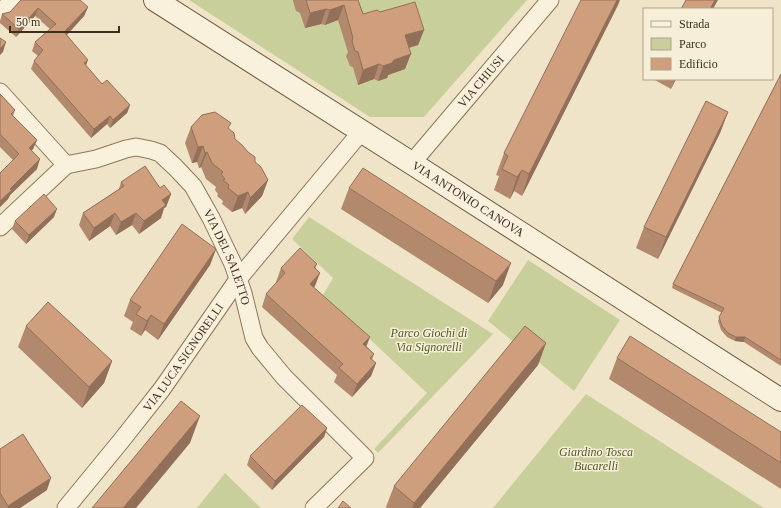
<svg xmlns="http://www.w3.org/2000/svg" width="781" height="508" font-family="Georgia,serif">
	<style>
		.green { fill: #c9cf9b }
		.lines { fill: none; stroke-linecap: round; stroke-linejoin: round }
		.street-casing { stroke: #8d765c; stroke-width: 19 }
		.secondary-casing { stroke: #6f573f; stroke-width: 24 }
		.street { stroke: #faf1dc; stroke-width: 17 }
		.secondary { stroke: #faf1dc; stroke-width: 22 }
		.wall { fill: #b2896c }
		.shaded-wall { fill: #916f58 }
		.building { fill: #cf9f7d; stroke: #916f58 }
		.labels { text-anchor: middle; stroke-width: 3; stroke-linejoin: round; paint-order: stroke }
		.street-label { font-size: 12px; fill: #3d2e20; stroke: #f7eed8 }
		.park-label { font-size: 12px; font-style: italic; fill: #4d5a26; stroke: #f7eed8 }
	</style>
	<rect width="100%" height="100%" fill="#f0e4c8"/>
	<!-- green -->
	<path class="green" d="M189,0H527L424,117H370Z
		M309,217L493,334L378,453L374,449L427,393L323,295L333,278L292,239Z
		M528,260L620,320L574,391L488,321Z
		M586,394L764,508H493Z
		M225,473L261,508H197Z"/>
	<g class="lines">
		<!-- street casing -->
		<g class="street-casing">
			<g id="street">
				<path d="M0,13L13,0"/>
				<path d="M0,92L66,165"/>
				<path id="s1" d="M411,164L550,0"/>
				<path id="s2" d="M66,165L96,159L126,149L136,147L151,150L160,153L175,167L193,186L211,218L233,264L243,293L254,338L260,348L284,377L365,458L314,508"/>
				<path d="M0,227L66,165"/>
				<path id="s3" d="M66,508L121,441L162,389L239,278L361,132"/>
			</g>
		</g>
		<!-- secondary casing -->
		<g class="secondary-casing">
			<g id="secondary">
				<path id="s4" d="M155,0C364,133 573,265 781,400"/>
			</g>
		</g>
		<!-- street -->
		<use href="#street" class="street"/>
		<!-- secondary -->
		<use href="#secondary" class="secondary"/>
	</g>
	<!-- wall -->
	<path class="wall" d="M21,0L88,7L84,16L67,35L86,66L102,84L130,105L127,113L110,128L107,124L91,138L31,69L34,61L38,56L32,51L35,42L50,29L35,16L16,37L0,23V21L2,14L10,12Z
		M293,0H358L363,14L380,12L424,30L418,45L409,48L405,69L388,75L387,78L378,81L374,79L358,85L353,67L350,66L346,56L348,52L338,20L325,25L321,24L305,28L300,13L296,11L293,1Z
		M618,5L522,196L514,191L510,199L494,190L499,176L496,175L504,153Z
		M781,74V366L744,342L735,341L727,337L721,330L718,321L722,313L672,288L673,284Z
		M653,79H676L671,89Z
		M0,94L15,110L13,116L37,140L33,149L31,151L37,169L10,195L8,199L0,207V173L13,160L0,147Z
		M728,112L720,133L658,259L636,248L644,227Z
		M191,127L229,129L235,139L255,162L268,180L262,196L245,214L242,208L232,212L222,204L223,201L217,196L218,194L215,190L216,187L206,179L201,167L199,168L197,162L192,163L185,143Z
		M121,182L160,188L171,194L166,207L164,208L161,218L139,234L132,225L116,235L110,226L89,241L79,225L83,213L119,189Z
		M349,188L503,285L488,303L341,209Z
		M54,217L26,244L12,229L15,221Z
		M216,249L210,265L158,340L145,330L141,336L130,329L133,322L124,316L130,300Z
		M317,264L315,269V286L314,287L366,346L374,354L372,360L376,363L371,376L352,397L334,382L337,375L262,307L266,294L277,282H276L281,268Z
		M26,326L112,361L104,383L82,408L18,347Z
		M546,343L538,365L420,508H387L386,507L394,486Z
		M617,358L781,432V489L609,379Z
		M327,428L324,437L272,490L247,465L250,456Z
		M0,449L47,490L20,508H0Z"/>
	<!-- shaded-wall -->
	<path class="shaded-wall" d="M617,0H620L618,5L522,196L529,174Z
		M715,0H718L713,9H710Z
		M344,5L338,20L325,25L330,10Z
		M88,7L84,16L61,41L64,32Z
		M38,8L35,16L16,37L19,29Z
		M326,9L321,24L305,28L310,13Z
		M424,30L418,45L400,50L405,35Z
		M6,42L3,52L0,55V49Z
		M411,54L405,69L388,75L387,78L378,81L383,66L394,60Z
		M88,60L85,68L84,63Z
		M379,64L374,79L358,85L363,70Z
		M675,79H676L671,89Z
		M130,105L127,113L110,128L113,120Z
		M728,112L720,133L658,259L666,237Z
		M110,116L107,124L91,138L94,129Z
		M37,140L33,149L25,157L29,148Z
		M203,146L197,162L192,163L198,147Z
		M207,152L201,167L199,168L205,153Z
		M40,159L37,169L10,195L8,199L0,207V201L10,189Z
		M522,170L514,191L510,199L517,177Z
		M268,180L262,196L245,214L250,198Z
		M248,192L242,208L232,212L238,196Z
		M171,194L166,207L164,208L161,218L139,234L144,221L162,200Z
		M57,209L54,217L26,244L29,235Z
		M115,213L110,226L89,241L94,228Z
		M136,213L132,225L116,235L121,222Z
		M216,249L210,265L158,340L164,324Z
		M511,263L503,285L488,303L496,281Z
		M320,273L315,286L305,297L310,284Z
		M151,315L145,330L141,336L147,321Z
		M370,337L365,350L363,344Z
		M736,337H745L744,342L735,341Z
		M546,343L538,365L420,508H412L414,503Z
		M112,361L104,383L82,408L89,387Z
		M376,363L371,376L352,397L357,384Z
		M200,416L190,443L136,508H123Z
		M327,428L324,437L272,490L275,481Z
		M51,478L47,490L20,508H8V506Z"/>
	<!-- building -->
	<path class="building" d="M21,0H80L88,7L64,32L88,60L84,63L102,84L107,80L130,105L113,120L110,116L94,129L34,61L43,50L35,42L56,24L38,8L19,29L2,14L10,12Z
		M306,0H358L363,14L377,10L380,12L415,2L424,30L405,35L411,54L394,60L392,63L383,66L379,64L363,70L358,52L355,51L352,41L353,38L344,5L330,10L326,9L310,13Z
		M581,0H617L529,174L522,170L517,177L502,169L508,156L504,153Z
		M686,0H715L710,9H681Z
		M0,38L6,42L0,49Z
		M781,74V360L745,337H736L728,333L722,326L719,317L724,308L673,284Z
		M0,94L15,110L11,114L37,140L29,148L40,159L10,189L12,190L0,201V173L19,154L0,134Z
		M706,101L728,112L666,237L644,227Z
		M215,112L231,123L228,128L234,133L235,139L242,145L248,152L255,157V162L261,167L268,180L250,198L248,192L238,196L228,188L229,185L223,180L225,179L221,174L223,172L212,163L207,152L205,153L203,146L198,147L191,127L202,115Z
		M145,166L160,188L164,185L171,194L162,200L166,205L144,221L136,213L121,222L115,213L94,228L83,213L124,186L121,182Z
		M363,168L511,263L496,281L349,188Z
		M44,194L57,209L29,235L15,221Z
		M182,224L216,249L164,324L151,315L147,321L136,314L141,307L130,300Z
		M300,248L317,264L314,267L320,273L310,284L370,337L363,344L374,354L370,358L376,363L357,384L339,368L343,364L266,294L285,273L281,268Z
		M48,302L112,361L89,387L26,326Z
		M525,326L546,343L414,503L394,486Z
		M630,336L781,432V463L617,358Z
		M181,401L200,416L123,508H92Z
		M302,405L327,428L275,481L250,456Z
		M23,434L51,478L8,506L0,493V449Z
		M343,501L351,508H338Z"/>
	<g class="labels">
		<!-- street labels -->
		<g class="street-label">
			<text dy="4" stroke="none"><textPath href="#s1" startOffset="108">VIA CHIUSI</textPath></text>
			<text dy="4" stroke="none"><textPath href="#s4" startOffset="371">VIA ANTONIO CANOVA</textPath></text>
			<text dy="4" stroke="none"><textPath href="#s2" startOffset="223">VIA DEL SALETTO</textPath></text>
			<text dy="4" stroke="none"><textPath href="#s3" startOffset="191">VIA LUCA SIGNORELLI</textPath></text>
		</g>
		<!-- park labels -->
		<g class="park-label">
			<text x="429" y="337">Parco Giochi di<tspan x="429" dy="14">Via Signorelli</tspan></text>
			<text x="596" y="456">Giardino Tosca<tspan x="596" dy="14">Bucarelli</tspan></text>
		</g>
	</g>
	<!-- legend -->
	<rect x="643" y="8" width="130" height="72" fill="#f7eed8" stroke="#ada18e"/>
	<rect x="651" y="21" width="20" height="6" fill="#faf1dc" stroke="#ada18e"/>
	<text x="679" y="28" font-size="12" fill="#3d2e20">Strada</text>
	<rect x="651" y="38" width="20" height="12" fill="#c9cf9b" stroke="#ada18e"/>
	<text x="679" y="48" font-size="12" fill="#3d2e20">Parco</text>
	<rect x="651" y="58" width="20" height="12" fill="#cf9f7d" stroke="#ada18e"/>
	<text x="679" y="68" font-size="12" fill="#3d2e20">Edificio</text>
	<!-- scale -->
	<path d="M10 26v6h109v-6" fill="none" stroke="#3d2e20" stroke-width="2"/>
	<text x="16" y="26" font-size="12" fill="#3d2e20" stroke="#f7eed8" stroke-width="3" paint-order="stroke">50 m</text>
</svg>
